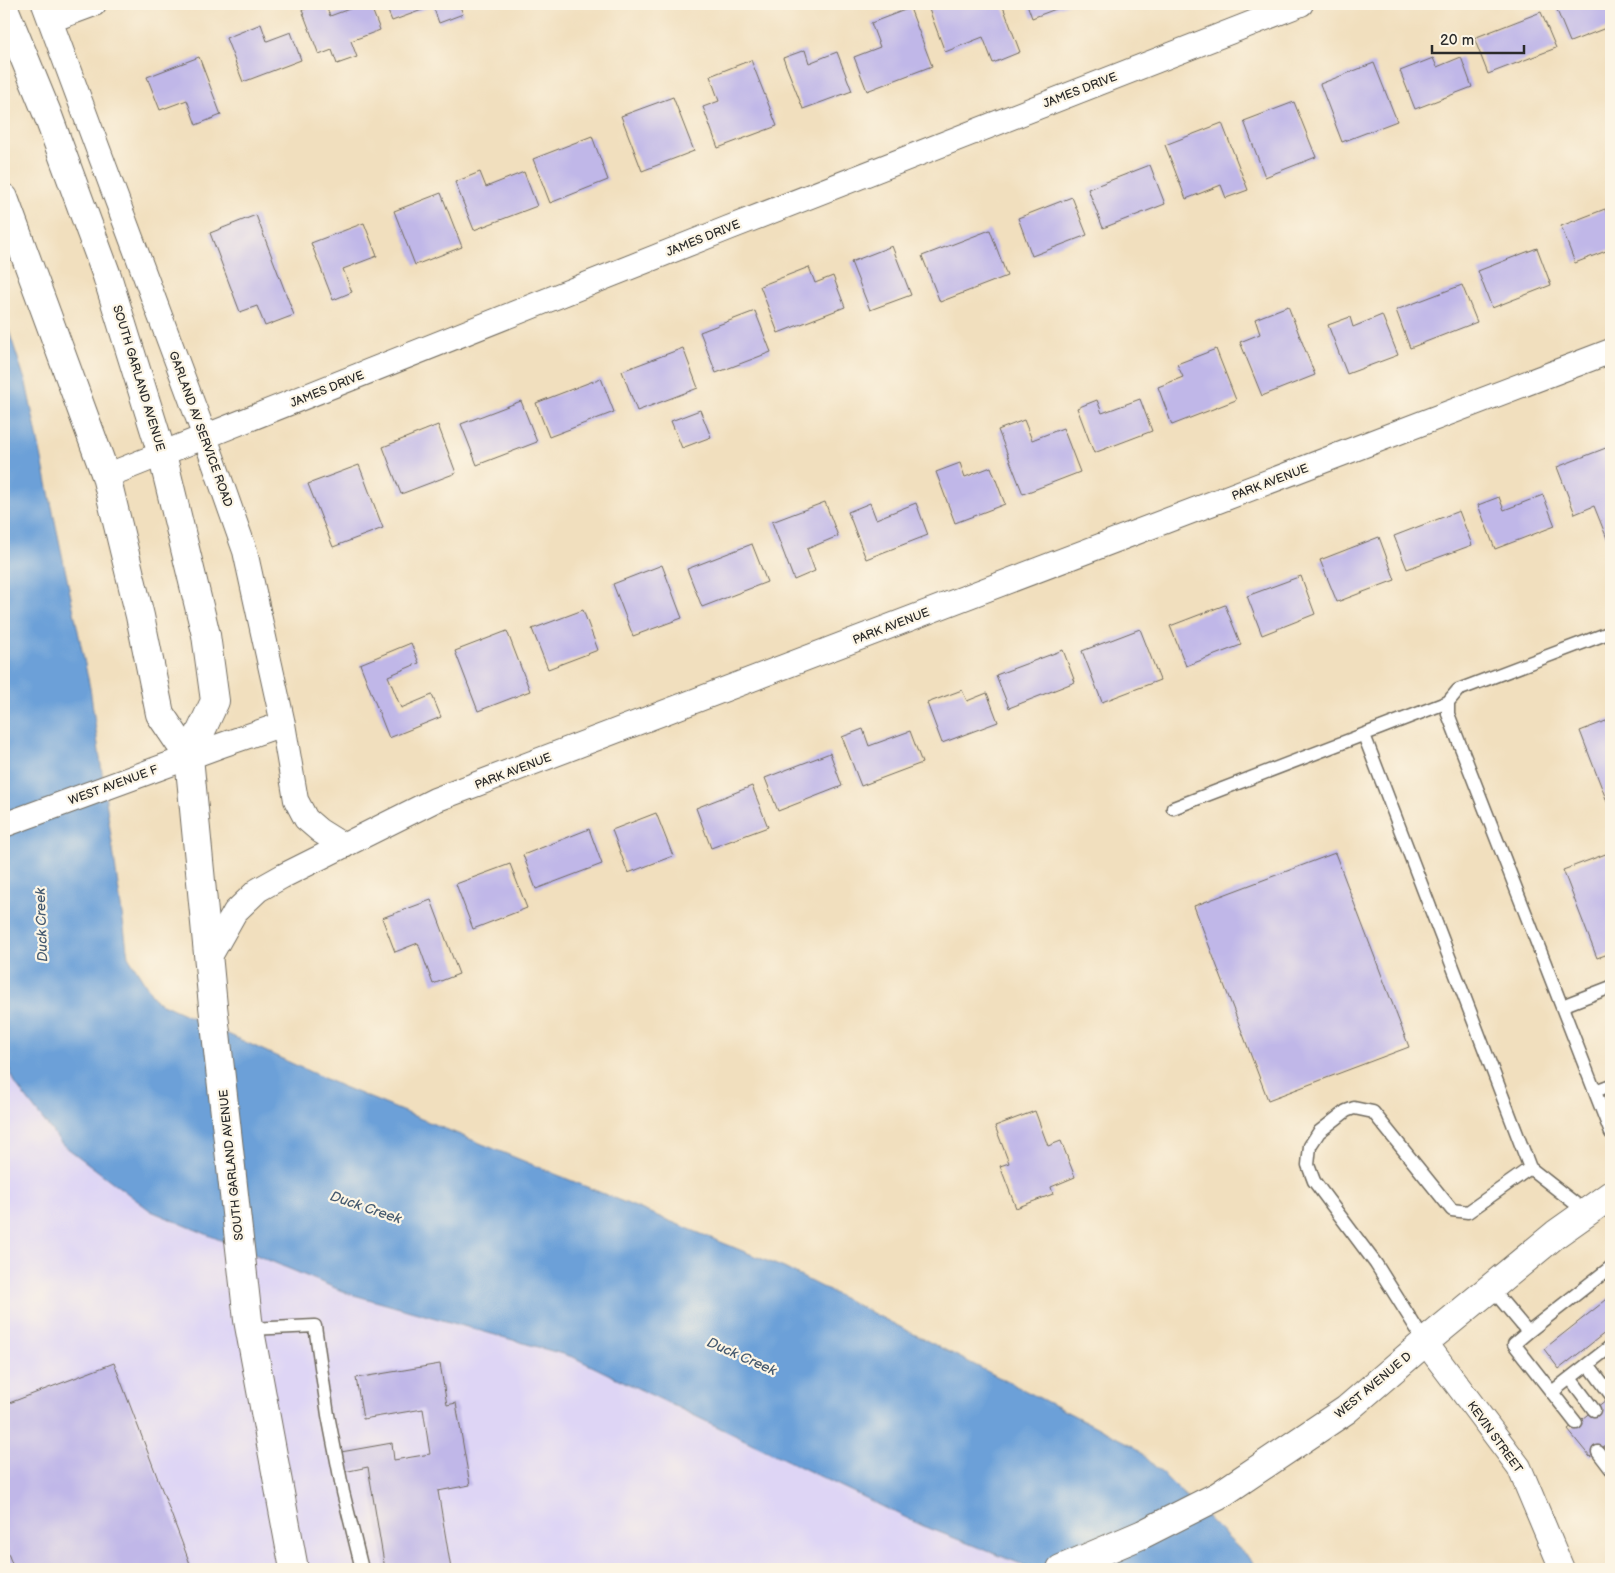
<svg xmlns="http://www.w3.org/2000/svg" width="1615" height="1573" font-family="'Balsamiq Sans',sans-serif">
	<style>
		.built { fill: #ded5f5 }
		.water { fill: #6ca0d8; stroke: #4c6682 }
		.building { fill: #c0b7e8 }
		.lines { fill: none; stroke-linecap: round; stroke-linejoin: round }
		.lane-casing { stroke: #706a5e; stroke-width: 15 }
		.street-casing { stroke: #706a5e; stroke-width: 26 }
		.secondary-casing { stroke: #706a5e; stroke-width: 30 }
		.primary-casing { stroke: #706a5e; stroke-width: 30 }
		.lane { stroke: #fff; stroke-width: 12 }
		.street { stroke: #fff; stroke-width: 24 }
		.secondary { stroke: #fff; stroke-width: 28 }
		.primary { stroke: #fff; stroke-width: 28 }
		.labels { text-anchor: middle; stroke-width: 4.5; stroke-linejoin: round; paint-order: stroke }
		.street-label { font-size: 12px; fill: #2b2b2b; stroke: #fcf5e5 }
		.water-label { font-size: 14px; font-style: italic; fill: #455a70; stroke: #fcf5e5 }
	</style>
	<rect width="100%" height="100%" fill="#fcf5e5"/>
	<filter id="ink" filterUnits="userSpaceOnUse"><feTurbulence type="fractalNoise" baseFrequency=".02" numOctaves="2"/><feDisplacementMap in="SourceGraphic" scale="10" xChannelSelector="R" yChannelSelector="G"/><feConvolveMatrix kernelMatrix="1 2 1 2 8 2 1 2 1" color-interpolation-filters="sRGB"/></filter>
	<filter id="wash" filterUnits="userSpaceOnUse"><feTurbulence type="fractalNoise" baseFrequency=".0096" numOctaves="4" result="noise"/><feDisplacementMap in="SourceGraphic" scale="20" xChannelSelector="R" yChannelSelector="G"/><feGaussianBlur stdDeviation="1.12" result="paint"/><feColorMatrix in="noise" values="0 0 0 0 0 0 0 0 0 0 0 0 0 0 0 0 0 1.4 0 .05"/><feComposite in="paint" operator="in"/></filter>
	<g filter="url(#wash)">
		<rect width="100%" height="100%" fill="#f1dfbe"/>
		<!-- built -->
		<path class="built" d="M4,1057L16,1085L347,1293L573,1357L921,1525L1034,1569H4Z"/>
		<!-- water -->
		<path class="water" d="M4,316L26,383L90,688L128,956L156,1001L341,1086L784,1268L1134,1446L1260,1569H1034L921,1525L573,1357L347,1293L151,1211L62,1144L16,1085L4,1057Z"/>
		<g id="blocks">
			<!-- building -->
			<path class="building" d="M319,4H325L330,16L363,4H370L380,30L351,41L357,57L337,64L332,50L319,55L302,10Z
				M385,4H459L463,14L439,23L433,6L392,21Z
				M927,4H1002L1020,52L993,63L983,37L945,52Z
				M1027,4H1069L1032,18Z
				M1566,4H1611V26L1570,42L1556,8Z
				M910,8L932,66L867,91L854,57L880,47L871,23Z
				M1541,12L1556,48L1488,74L1474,38Z
				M261,24L267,41L291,32L301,60L243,82L226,38Z
				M805,50L809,63L837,52L852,91L803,109L783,58Z
				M199,57L221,115L196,125L187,100L160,110L147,77Z
				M1461,57L1472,87L1415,109L1400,71L1433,58L1437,67Z
				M751,60L777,126L718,148L703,107L719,101L710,76Z
				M1374,63L1397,121L1342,142L1320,84Z
				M673,97L694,151L642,171L621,116Z
				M1294,102L1316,157L1265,177L1244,121Z
				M1222,123L1248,190L1226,198L1221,185L1186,199L1165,145Z
				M592,136L608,180L550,203L533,159Z
				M1150,165L1165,204L1103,228L1088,189Z
				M480,172L486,187L524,172L537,206L474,230L455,182Z
				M441,193L462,247L415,265L394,211Z
				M1072,197L1087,235L1032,256L1018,218Z
				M1605,209L1611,225V249L1575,263L1561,226Z
				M256,215L294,315L265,326L257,306L240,312L210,233Z
				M364,223L377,256L343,269L352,292L333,300L311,243Z
				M990,230L1007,276L940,302L922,256Z
				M892,246L911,295L870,310L851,262Z
				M1537,248L1551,285L1492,308L1478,271Z
				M809,267L815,283L833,276L845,307L778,333L760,286Z
				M1462,285L1477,322L1410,348L1396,310Z
				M1288,306L1315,375L1262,396L1240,342L1260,334L1255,319Z
				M755,311L771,352L716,373L700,332Z
				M1382,315L1398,355L1347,374L1328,325L1350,317L1353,327Z
				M683,348L698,388L637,411L622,371Z
				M1216,349L1236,400L1172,425L1158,387L1183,377L1177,364Z
				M601,378L614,412L549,437L536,403Z
				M1140,399L1152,431L1094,453L1077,408L1097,400L1102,413Z
				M521,401L537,442L477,465L461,424Z
				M700,410L711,437L682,448L671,421Z
				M1024,420L1032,440L1063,428L1080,472L1023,494L998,430Z
				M438,425L456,473L401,494L383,447Z
				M1611,446V545L1610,546L1594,506L1575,514L1557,467Z
				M960,463L965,477L991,467L1005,504L955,523L936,472Z
				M359,465L383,528L333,547L308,484Z
				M1543,495L1555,526L1495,549L1478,505L1499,497L1504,510Z
				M825,502L838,536L807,549L815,571L794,580L772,522Z
				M870,503L876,519L916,503L928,535L866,559L848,512Z
				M1459,511L1472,545L1407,569L1394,536Z
				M1379,537L1395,580L1337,602L1320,560Z
				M752,544L767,582L702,607L687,569Z
				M662,565L682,618L633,636L613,584Z
				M1301,576L1315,614L1262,635L1247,596Z
				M1225,605L1241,645L1186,666L1170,626Z
				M583,610L598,650L548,669L532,629Z
				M1140,629L1160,680L1102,702L1082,651Z
				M507,631L530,691L478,711L455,651Z
				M411,643L419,663L388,676L401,708L432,695L441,717L389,738L360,664Z
				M1063,650L1075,682L1009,708L996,675Z
				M962,690L967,701L987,693L998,722L942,743L927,703Z
				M1611,719V812L1580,731Z
				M863,729L869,746L910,731L922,763L861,786L842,737Z
				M830,753L842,786L778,811L765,778Z
				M752,786L768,827L711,848L696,808Z
				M656,813L673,856L628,873L612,830Z
				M589,829L602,864L536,889L523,855Z
				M1611,852V953L1597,958L1563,870Z
				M1335,853L1409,1047L1268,1100L1194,906Z
				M510,864L527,908L473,929L456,884Z
				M431,900L459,974L433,984L418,943L395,952L382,918Z
				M1035,1111L1048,1146L1061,1141L1075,1177L1051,1187L1053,1194L1016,1208L1000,1166L1009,1163L995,1126Z
				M1611,1296V1328L1559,1369L1544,1349Z
				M114,1363L192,1569H14L4,1543V1405Z
				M440,1364L447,1405L456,1403L470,1485L438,1491L451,1569H385L368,1467L344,1472L341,1452L392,1443L394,1460L430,1454L423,1409L363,1419L356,1378Z
				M1611,1396V1441L1590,1457L1568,1430Z"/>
		</g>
	</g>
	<g filter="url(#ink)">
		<use href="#blocks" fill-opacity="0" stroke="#706a5e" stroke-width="1"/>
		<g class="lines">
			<!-- lane casing -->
			<g class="lane-casing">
				<path id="lane" d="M1611,632L1458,690L1448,702V714L1611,1133
					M1364,735L1530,1168L1586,1212
					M1173,808L1448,702
					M1562,1006L1611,987
					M1595,1091L1611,1085
					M1491,1288L1528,1332L1514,1344L1576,1423
					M250,1329L315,1326L328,1415L343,1492L362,1569
					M1528,1332L1611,1267
					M1425,1342L1376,1264L1314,1181L1308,1165L1310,1146L1319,1132L1346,1111L1354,1108L1373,1112L1452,1210L1468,1212L1530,1168
					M1588,1364L1611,1395
					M1570,1378L1594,1410
					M1552,1392L1611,1346
					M1598,1452L1611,1469"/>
			</g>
			<!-- street casing -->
			<g class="street-casing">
				<path id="street" d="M44,4L205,437L245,551L283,724L296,800L306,819L320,831L344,846
					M51,20L94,4
					M106,476L726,229L1301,4
					M4,825L222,745L283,724
					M209,958L235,912L258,890L283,876L435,800L1611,351
					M1425,1342L1519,1467L1562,1569"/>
			</g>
			<!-- secondary casing -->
			<g class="secondary-casing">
				<path id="secondary" d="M1061,1569L1143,1534L1218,1496L1346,1410L1425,1342L1556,1234L1611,1195"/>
			</g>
			<!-- primary casing -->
			<g class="primary-casing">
				<path id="primary" d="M4,8L47,113L107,276L162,454L206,635L215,701L189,757
					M4,198L106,476L140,616L160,714L189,757L213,1006L248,1320L294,1569"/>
			</g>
			<!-- lane -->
			<use href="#lane" class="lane"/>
			<!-- street -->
			<use href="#street" class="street"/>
			<!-- secondary -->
			<use href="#secondary" class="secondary"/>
			<!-- primary -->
			<use href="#primary" class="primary"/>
		</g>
	</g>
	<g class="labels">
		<!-- street labels -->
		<g class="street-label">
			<text transform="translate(1080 90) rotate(-21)" y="4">JAMES DRIVE</text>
			<text transform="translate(703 238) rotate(-22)" y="4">JAMES DRIVE</text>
			<text transform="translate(139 378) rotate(73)" y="4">SOUTH GARLAND AVENUE</text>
			<text transform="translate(327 389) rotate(-22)" y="4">JAMES DRIVE</text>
			<text transform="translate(201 429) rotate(70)" y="4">GARLAND AV SERVICE ROAD</text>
			<text transform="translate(1270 482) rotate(-21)" y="4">PARK AVENUE</text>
			<text transform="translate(891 626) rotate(-21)" y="4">PARK AVENUE</text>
			<text transform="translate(513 771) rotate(-21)" y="4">PARK AVENUE</text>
			<text transform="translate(113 785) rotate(-20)" y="4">WEST AVENUE F</text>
			<text transform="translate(231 1165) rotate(-96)" y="4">SOUTH GARLAND AVENUE</text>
			<text transform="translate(1373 1385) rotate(-40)" y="4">WEST AVENUE D</text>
			<text transform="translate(1495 1437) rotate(54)" y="4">KEVIN STREET</text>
		</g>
		<!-- water labels -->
		<g class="water-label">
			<text transform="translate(41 925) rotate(-92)" y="5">Duck Creek</text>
			<text transform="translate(366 1207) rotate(19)" y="5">Duck Creek</text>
			<text transform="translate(742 1356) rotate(24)" y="5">Duck Creek</text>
		</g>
	</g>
	<!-- margin -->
	<rect width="1615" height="1573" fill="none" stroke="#fcf5e5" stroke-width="20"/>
	<!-- scale -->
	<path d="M1432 45v8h92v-8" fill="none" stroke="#2b2b2b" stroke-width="2.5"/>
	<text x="1440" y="45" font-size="15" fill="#2b2b2b" stroke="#fcf5e5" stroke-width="4" paint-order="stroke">20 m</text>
</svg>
